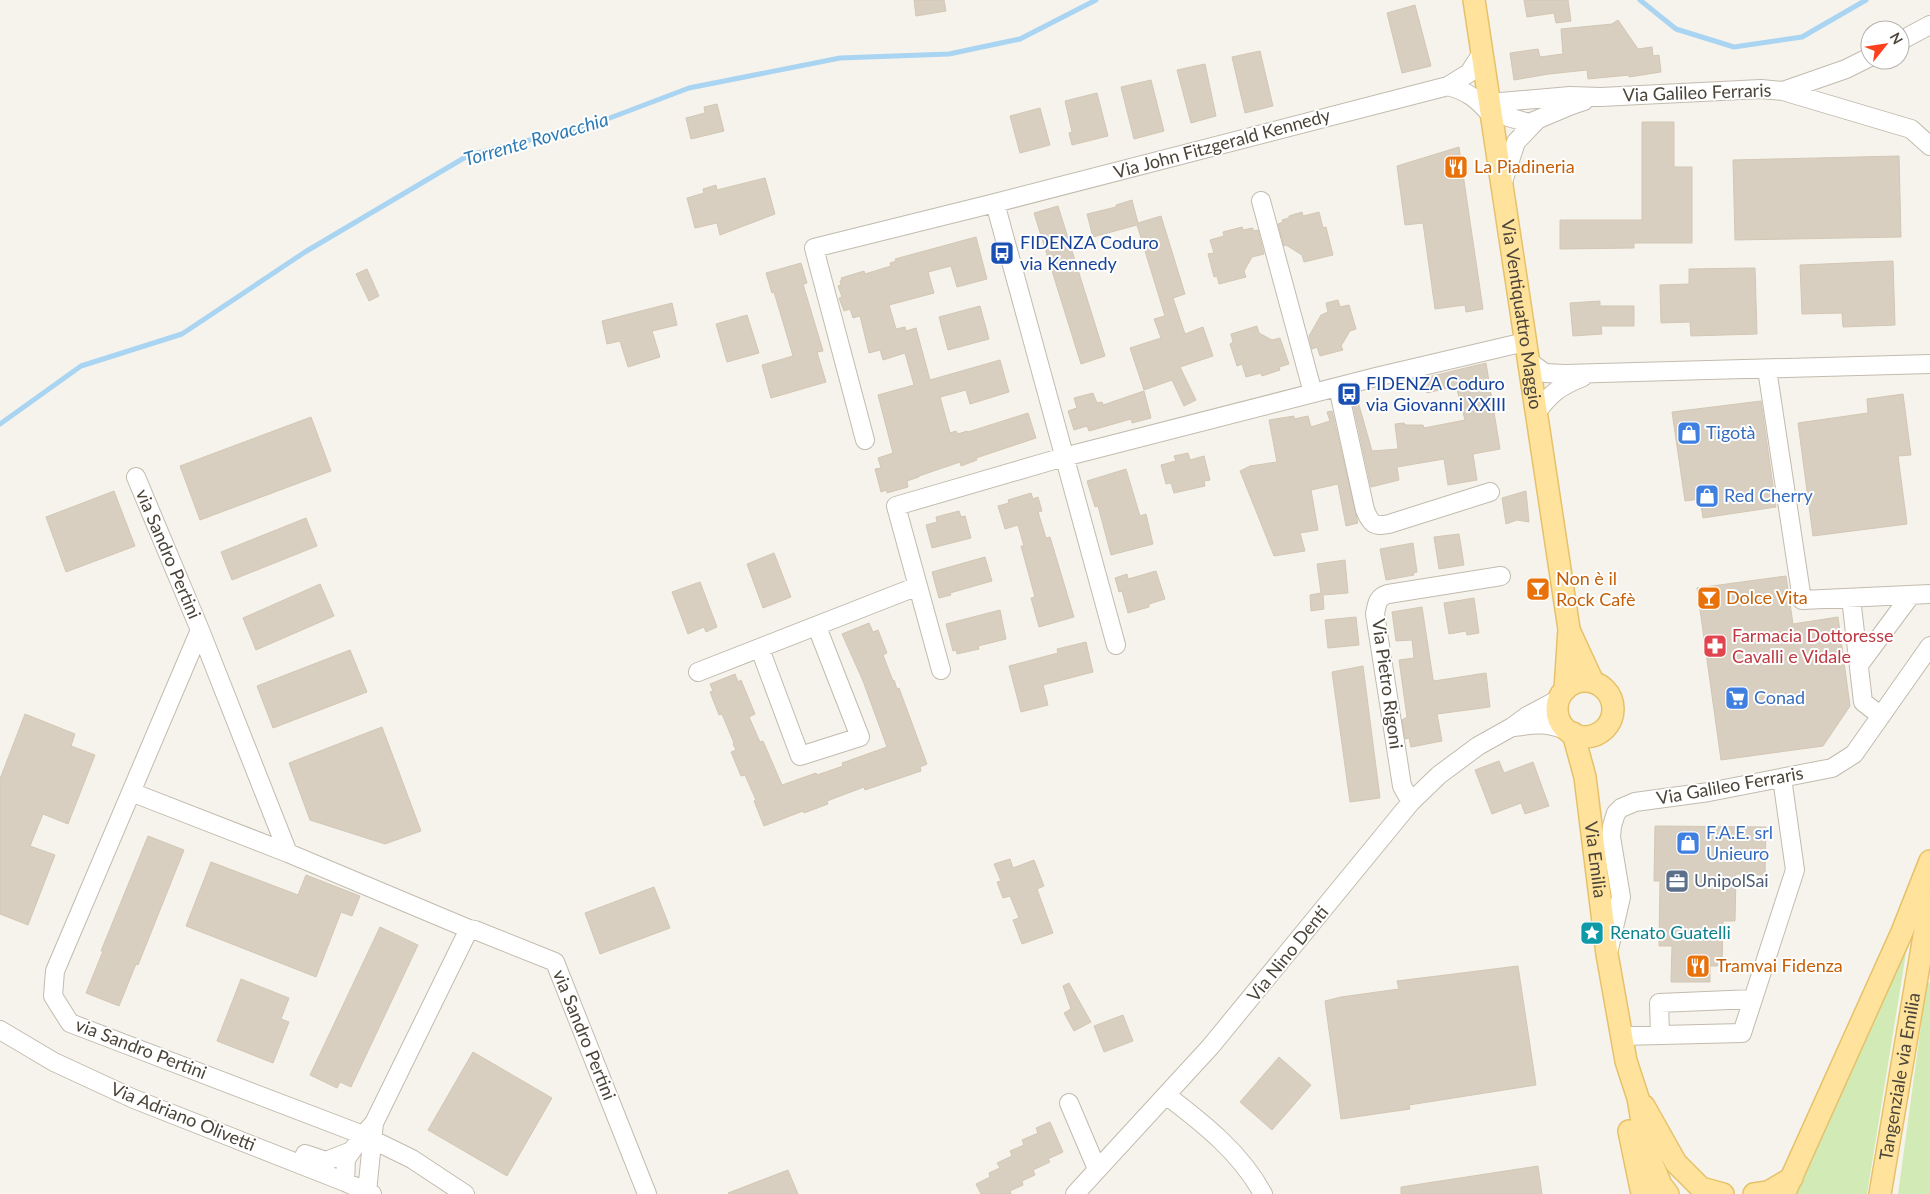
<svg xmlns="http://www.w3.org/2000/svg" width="1930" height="1194" font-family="Lato,sans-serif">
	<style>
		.green { fill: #d2eab5 }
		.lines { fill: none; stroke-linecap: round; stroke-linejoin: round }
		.stream { stroke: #a9d4f2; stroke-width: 5 }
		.building { fill: #d8cfc1; stroke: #d3c7b4 }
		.minor-casing { stroke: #c2bbae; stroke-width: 20 }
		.major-casing { stroke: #e6c16a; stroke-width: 24 }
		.minor { stroke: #fff; stroke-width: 18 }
		.major { stroke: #ffe39c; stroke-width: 21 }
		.labels { text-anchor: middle; stroke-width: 4; stroke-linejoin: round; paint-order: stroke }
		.street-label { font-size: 18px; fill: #4b4439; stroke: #fff }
		.food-label { font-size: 18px; fill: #c56008; stroke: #fff; text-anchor: start }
		.transit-label { font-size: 18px; fill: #164399; stroke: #fff; text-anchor: start }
		.shop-label { font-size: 18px; fill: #366cbe; stroke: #fff; text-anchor: start }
		.health-label { font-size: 18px; fill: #be3a42; stroke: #fff; text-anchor: start }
		.service-label { font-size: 18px; fill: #4e5e75; stroke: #fff; text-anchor: start }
		.culture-label { font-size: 18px; fill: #0d838f; stroke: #fff; text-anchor: start }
		.water-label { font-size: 19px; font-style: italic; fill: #2e7ab2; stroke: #fff }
	</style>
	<rect width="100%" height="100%" fill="#f6f3ec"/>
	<!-- green -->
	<path class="green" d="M1904,945L1907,947L1867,1194H1795Z
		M1927,982L1930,983V1194H1898Z"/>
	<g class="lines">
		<!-- stream -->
		<path class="stream" d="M1640,0L1676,29L1734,47L1802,37L1866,0
			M0,424L81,366L182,334L305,252L469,155L594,124L689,88L840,58L949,54L1020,39L1096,0"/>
	</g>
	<!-- building -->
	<path class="building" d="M914,0H944L946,11L916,16Z
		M1524,0H1568L1571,21L1556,23L1554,13L1527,17Z
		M1415,5L1431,66L1402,73L1387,13Z
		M1618,20L1638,49L1652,47L1653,56L1659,55L1661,72L1629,77V75L1588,79L1587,70L1549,74L1514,80L1510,53L1538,49L1540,57L1563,54L1561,29L1612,24Z
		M1260,51L1273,106L1245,113L1232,57Z
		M1205,64L1216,116L1191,123L1177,70Z
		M1151,80L1164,131L1134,139L1121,87Z
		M1097,93L1108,136L1072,145L1069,133L1072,132L1065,101Z
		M717,104L724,131L691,139L686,118L705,113L704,107Z
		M1040,108L1050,145L1020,153L1010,116Z
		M1642,122H1674V167H1692V243H1634V248L1560,249V220H1642Z
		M1459,147L1483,309L1466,312L1465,305L1435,309L1423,223L1405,225L1397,166Z
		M1899,156L1901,237L1735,240L1733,160Z
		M765,178L775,214L720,235L717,223L695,228L687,198L704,193L703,189L716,185L717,190Z
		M1132,200L1138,223L1161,216L1185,294L1173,298L1185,334L1203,327L1213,356L1180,367L1196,400L1184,406L1172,380L1144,390L1130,348L1161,338L1154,319L1165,316L1137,225L1093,237L1087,214L1116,207V205Z
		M1058,206L1105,356L1081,364L1034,213Z
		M1302,212L1303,216L1319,212L1323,228L1326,227L1333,255L1304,262L1302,255L1286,245L1284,246L1278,224L1283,222L1282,220L1289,218V216Z
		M1242,227L1243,230L1253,228V231L1258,230L1264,254L1252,257L1244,271L1246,277L1219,284L1217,276L1214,277L1208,254L1214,253L1210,240L1224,236L1223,232Z
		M976,237L987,279L957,287L951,266L928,272L934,293L889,305L896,329L905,327L906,331L916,328L930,380L1000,360L1009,392L970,404L966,390L940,397L950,433L956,431L958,434L967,431L968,432L1028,413L1036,438L976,458L977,460L961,466L960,462L919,476V477L907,481L908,487L887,493V490L881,492L875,469L881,468L878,458L893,453L878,395L914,385L905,353L883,360L880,350L869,353L860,316L853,318L850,309L844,311L839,298L842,297L838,286L841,285L840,281L842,280L841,278L864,271L865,274L891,266L890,263L896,261L895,259Z
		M1893,261L1895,325L1843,327L1842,313L1802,314L1800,265Z
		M801,263L807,283L803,284L823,351L817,352L826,382L771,398L762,365L793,356L774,292L772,293L766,273Z
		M1755,268L1757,334L1691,336L1690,322L1661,323L1660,285L1689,284V269Z
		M367,269L379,296L369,301L356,274Z
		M1338,300L1340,307L1349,305L1356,329L1350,331L1341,346L1343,350L1320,356L1317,347L1312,349L1309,336L1321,315L1328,312L1326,303Z
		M1600,301V306H1634V326H1601L1602,334L1573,336L1570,303Z
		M672,303L677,325L652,331L660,357L628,367L620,341L607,344L602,321Z
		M980,306L989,339L948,350L939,317Z
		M747,315L759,353L727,362L716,324Z
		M1257,326L1259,333L1272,340L1280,338L1289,364L1279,367L1280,370L1262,376L1261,373L1246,377L1242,364L1237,366L1230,344L1233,342L1231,334Z
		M1486,363L1500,449L1473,454L1477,480L1448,485L1444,459L1397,467L1399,480L1371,487L1352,400L1357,398L1372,451L1398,449L1395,424L1404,423L1406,425H1423L1424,428L1465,420L1456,386L1427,393L1424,378Z
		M1144,391L1151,418L1132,423L1131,419L1089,431L1087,426L1074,430L1068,411L1077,408L1074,398L1093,393L1097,403L1102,402L1103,405Z
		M1903,394L1911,455L1898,456L1907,524L1813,536L1798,423L1868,413L1867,399Z
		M1761,401L1776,507L1703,518L1700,499L1685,501L1672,412Z
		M1332,411L1358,523L1346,526L1338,484L1311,490L1318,530L1300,533L1305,551L1274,556L1240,471L1250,466L1277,462L1269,420L1294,416V419L1308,416L1311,427L1330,421L1327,412Z
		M311,417L331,471L200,520L180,466Z
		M1188,453L1190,460L1204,456L1210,480L1204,481L1205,486L1174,493L1171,483L1166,484L1161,465L1176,461L1174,456Z
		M1126,469L1140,516L1146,514L1153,544L1111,555L1098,506L1095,507L1087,481Z
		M114,491L135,546L66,572L46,517Z
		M1526,491L1529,522L1517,520L1506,524L1502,498Z
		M1031,493L1033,499L1038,497L1042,511L1038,512L1046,538L1050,537L1074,617L1039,627L1031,598L1035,597L1021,546H1024L1018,525L1005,529L998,506L1009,503L1008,500Z
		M959,511L961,517L965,516L971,538L932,548L926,525L937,522L936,517Z
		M306,518L317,546L232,580L221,552Z
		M1459,534L1464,565L1439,569L1434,537Z
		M1413,543L1417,572L1413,573L1414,575L1386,580L1380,549Z
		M774,553L791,597L763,608L747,564Z
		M985,557L992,581L950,593L951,595L939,598L932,572Z
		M1345,560L1348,593L1323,595L1324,609L1311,611L1310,595L1321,593L1317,564Z
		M1156,571L1165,599L1149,604V607L1128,613L1122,591L1119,592L1115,578L1127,574L1128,579Z
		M1786,576L1793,624L1838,617L1850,706L1823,746L1721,760L1697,588Z
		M700,582L717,627L706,632L704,627L688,634L672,592Z
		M320,584L334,616L256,650L243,618Z
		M1474,598L1479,633L1467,635L1466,631L1449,634L1444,603Z
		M1422,607L1433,679L1434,681L1486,673L1490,707L1437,714L1442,741L1411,747L1409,738L1405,739L1402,720L1407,717L1399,660L1414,658L1412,640L1396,641L1392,612Z
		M1000,610L1006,639L978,646L979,649L957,654L956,650L953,651L946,624Z
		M1356,617L1359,645L1328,648L1325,620Z
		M869,623L873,632L878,630L887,653L883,655L893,681L894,680L897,689L899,688L927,764L920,767L921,771L865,790L864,787L827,801L828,804L804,813L803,811L764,826L754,801L756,800L745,775L741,776L731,752L736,750L733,744L734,743L722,714L719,715L710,692L713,691L710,684L735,674L738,682L741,680L755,714L749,717L760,742L763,741L782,785L816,773L817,775L843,766L842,763L887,747L863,681L842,634Z
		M1086,642L1093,672L1043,685L1048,705L1021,712L1009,666L1058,653L1057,649Z
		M350,650L367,692L273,728L257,686Z
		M1363,666L1380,798L1350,802L1332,672Z
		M25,714L75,734L71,746L95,755L68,824L43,814L30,846L55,855L28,925L0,914V779Z
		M382,727L421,831L385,844L310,820L289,763Z
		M1499,761L1504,773L1533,762L1549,806L1525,814L1521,803L1492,814L1475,770Z
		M1655,826L1766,827L1765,875L1736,874L1735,921H1723L1722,966H1710V982H1671L1672,946H1659L1660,881H1654Z
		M148,836L184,850L138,965L136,964L119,1006L86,993L103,951H101Z
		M1010,859L1013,868L1034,860L1044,886L1037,889L1053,933L1022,944L1013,920L1019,918L1010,896L1003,898L997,882L1001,881L994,864Z
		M211,862L298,895L306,875L360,896L352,916L341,912L316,977L186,926Z
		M654,887L670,928L600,954L585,913Z
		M380,927L418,945L351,1087L340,1082L337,1088L310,1075Z
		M1518,966L1536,1085L1409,1105L1410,1109L1341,1119L1325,1001L1341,997L1399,989L1397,981Z
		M241,979L289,998L281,1019L289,1022L273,1063L217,1041Z
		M1069,983L1091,1022L1074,1031L1064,1013L1071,1009L1063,986Z
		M1123,1015L1133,1041L1104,1052L1094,1026Z
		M473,1052L552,1098L507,1176L428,1130Z
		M1279,1057L1311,1085L1272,1130L1240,1102Z
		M1050,1122L1063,1152L1048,1159L1050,1162L1033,1170L1035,1175L1022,1181L1023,1185L1010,1191L1011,1194H981L976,1184L990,1177L989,1173L1000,1168L997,1163L1012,1156L1010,1151L1024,1145L1022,1140L1038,1133L1036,1128Z
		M1538,1166L1542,1194H1401V1187Z
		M788,1170L798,1194H729L728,1193Z"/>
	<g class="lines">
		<!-- minor casing -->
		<g class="minor-casing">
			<path id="minor" d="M1900,41L1930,25
				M1448,86C1469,92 1477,99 1491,115
				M1783,91L1846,69L1870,57
				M1489,103L1570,96L1601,97L1761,89L1783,91L1911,129L1930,146
				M1489,103L1508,117L1529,123L1572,105L1584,101
				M1502,185L1516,142L1536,121
				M1261,201L1313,393
				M995,203L1116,645
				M1528,361L1545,373L1565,374L1930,364
				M1767,369L1802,600L1930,594
				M1338,387L1365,510C1371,524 1374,527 1389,524L1490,492
				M1536,413C1551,393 1560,386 1583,377
				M865,440L814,248L995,203L1448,86L1469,73L1482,53
				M136,477L200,630L288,853L469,929L374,1123
				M1851,598L1863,702L1881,716
				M200,630L55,971L53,996L70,1023L363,1135L412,1159L465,1194
				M760,649L800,756L860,737L817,627
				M1859,665L1911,595
				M941,670L896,506L1064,457L1376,377L1525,342
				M698,672L918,586
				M1515,727C1538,723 1547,723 1569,731
				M131,792L288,853
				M1411,802L1402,786L1375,614C1377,604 1377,597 1388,594L1501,576
				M469,929L475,930L555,962L647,1194
				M1609,949L1621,897L1611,837L1612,826L1616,813L1621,808L1635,802L1709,792L1832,768L1854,754L1930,646
				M0,1030L54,1062L134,1099L345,1182L372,1194
				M1660,1035L1659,1003L1753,999
				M1621,1036L1742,1033L1795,870L1782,778
				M1166,1095C1203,1123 1241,1153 1263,1194
				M1069,1103L1097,1169
				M305,1154L326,1161L349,1152
				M345,1182L346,1159L363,1135L374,1123L367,1192
				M1075,1194L1211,1046L1411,802L1439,775L1478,746L1512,727L1527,716L1559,699"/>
		</g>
		<!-- major casing -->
		<g class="major-casing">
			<g id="major">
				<path id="s1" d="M1474,0L1569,629L1565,690"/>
				<path d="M1569,630L1593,682"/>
				<circle cx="1585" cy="709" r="28"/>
				<path id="s2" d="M1573,733L1585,777L1607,954L1626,1061L1638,1098L1647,1151L1661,1185L1668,1194"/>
				<path d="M1644,1106L1676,1163L1701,1188L1723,1194"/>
				<path d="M1629,1131L1641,1189L1645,1194"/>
				<path d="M1754,1194L1768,1192L1792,1178"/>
				<path d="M1784,1194L1902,932L1930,861"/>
				<path id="s3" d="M1880,1194L1930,901"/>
			</g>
		</g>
		<!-- minor -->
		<use href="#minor" class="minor"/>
		<!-- major -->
		<use href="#major" class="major"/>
	</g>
	<!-- icons -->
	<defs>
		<g id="restaurant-square" transform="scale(1.25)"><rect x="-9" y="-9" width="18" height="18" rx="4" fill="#e8710a" stroke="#fff"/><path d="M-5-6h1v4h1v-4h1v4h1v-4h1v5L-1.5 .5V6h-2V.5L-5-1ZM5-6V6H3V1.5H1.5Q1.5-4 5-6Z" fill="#fff"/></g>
		<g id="bus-square" transform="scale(1.25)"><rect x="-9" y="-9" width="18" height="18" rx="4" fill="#1a4fb4" stroke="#fff"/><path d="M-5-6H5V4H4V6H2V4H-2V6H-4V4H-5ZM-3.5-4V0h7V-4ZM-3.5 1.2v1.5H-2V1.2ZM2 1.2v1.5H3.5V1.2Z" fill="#fff"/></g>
		<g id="shop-square" transform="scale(1.25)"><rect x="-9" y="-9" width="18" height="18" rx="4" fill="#3f7fe0" stroke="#fff"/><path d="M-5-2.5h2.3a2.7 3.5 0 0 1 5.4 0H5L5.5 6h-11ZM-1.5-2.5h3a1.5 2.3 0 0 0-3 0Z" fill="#fff"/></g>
		<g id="bar-square" transform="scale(1.25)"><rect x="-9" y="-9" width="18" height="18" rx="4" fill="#e8710a" stroke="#fff"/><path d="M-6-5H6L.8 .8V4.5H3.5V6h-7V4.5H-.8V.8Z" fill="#fff"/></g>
		<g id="pharmacy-square" transform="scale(1.25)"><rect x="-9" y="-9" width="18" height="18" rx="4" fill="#e0444e" stroke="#fff"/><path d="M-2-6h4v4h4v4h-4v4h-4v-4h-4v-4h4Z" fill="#fff"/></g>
		<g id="supermarket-square" transform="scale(1.25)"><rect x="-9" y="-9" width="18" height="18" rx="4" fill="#3f7fe0" stroke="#fff"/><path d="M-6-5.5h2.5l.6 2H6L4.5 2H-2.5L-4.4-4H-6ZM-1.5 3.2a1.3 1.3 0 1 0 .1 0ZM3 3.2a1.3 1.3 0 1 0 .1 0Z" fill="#fff"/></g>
		<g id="office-square" transform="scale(1.25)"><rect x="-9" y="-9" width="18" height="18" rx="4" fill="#5c6f8a" stroke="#fff"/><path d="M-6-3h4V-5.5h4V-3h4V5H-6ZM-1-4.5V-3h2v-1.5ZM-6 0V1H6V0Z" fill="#fff"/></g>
		<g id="sight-square" transform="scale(1.25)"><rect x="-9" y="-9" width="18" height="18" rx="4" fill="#0f9aa8" stroke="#fff"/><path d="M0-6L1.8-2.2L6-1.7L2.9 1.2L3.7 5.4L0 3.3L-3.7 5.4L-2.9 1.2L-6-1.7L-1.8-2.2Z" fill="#fff"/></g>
	</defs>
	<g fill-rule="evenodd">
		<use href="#restaurant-square" x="1456" y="167"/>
		<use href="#bus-square" x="1002" y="253"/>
		<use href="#bus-square" x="1349" y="394"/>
		<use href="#shop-square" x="1689" y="433"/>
		<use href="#shop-square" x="1707" y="496"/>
		<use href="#bar-square" x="1538" y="589"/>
		<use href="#bar-square" x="1709" y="598"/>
		<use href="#pharmacy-square" x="1715" y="646"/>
		<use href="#supermarket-square" x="1737" y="698"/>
		<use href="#shop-square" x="1688" y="843"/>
		<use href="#office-square" x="1677" y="881"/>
		<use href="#sight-square" x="1592" y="933"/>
		<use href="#restaurant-square" x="1698" y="966"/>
	</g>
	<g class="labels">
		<!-- street labels -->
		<g class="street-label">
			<text transform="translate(1697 93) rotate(-2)" y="6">Via Galileo Ferraris</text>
			<text transform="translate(1222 144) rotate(-15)" y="6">Via John Fitzgerald Kennedy</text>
			<text dy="6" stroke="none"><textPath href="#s1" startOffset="318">Via Ventiquattro Maggio</textPath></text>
			<text transform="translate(168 554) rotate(67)" y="6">via Sandro Pertini</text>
			<text transform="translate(1387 684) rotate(82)" y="6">Via Pietro Rigoni</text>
			<text transform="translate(1730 786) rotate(-10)" y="6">Via Galileo Ferraris</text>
			<text dy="6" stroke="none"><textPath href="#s2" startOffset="129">Via Emilia</textPath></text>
			<text transform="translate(1288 954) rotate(-51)" y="6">Via Nino Denti</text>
			<text transform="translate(584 1035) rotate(68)" y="6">via Sandro Pertini</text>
			<text transform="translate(141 1049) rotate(21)" y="6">via Sandro Pertini</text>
			<text dy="6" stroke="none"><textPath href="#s3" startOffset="119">Tangenziale via Emilia</textPath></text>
			<text transform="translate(183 1117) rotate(22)" y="6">Via Adriano Olivetti</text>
		</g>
		<!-- food labels -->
		<g class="food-label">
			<text x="1474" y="173">La Piadineria</text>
			<text x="1556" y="585">Non è il<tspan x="1556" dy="21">Rock Cafè</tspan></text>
			<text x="1726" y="604">Dolce Vita</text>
			<text x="1716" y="972">Tramvai Fidenza</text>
		</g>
		<!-- transit labels -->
		<g class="transit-label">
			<text x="1020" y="249">FIDENZA Coduro<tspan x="1020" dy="21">via Kennedy</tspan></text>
			<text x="1366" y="390">FIDENZA Coduro<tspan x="1366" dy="21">via Giovanni XXIII</tspan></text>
		</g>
		<!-- shop labels -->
		<g class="shop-label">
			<text x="1706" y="439">Tigotà</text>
			<text x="1724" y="502">Red Cherry</text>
			<text x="1754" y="704">Conad</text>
			<text x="1706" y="839">F.A.E. srl<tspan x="1706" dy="21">Unieuro</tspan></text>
		</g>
		<!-- health labels -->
		<g class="health-label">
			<text x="1732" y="642">Farmacia Dottoresse<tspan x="1732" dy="21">Cavalli e Vidale</tspan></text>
		</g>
		<!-- service labels -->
		<g class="service-label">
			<text x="1694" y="887">UnipolSai</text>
		</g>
		<!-- culture labels -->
		<g class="culture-label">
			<text x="1610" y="939">Renato Guatelli</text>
		</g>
		<!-- water labels -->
		<g class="water-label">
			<text transform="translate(536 139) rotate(-16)" y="7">Torrente Rovacchia</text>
		</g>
	</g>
	<!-- north arrow -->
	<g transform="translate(1885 45) rotate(60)"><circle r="24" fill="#ffffff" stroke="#b7b4b0"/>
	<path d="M0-4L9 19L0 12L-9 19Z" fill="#fc3f1d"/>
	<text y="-8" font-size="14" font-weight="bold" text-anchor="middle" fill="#4b4439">N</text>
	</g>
</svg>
